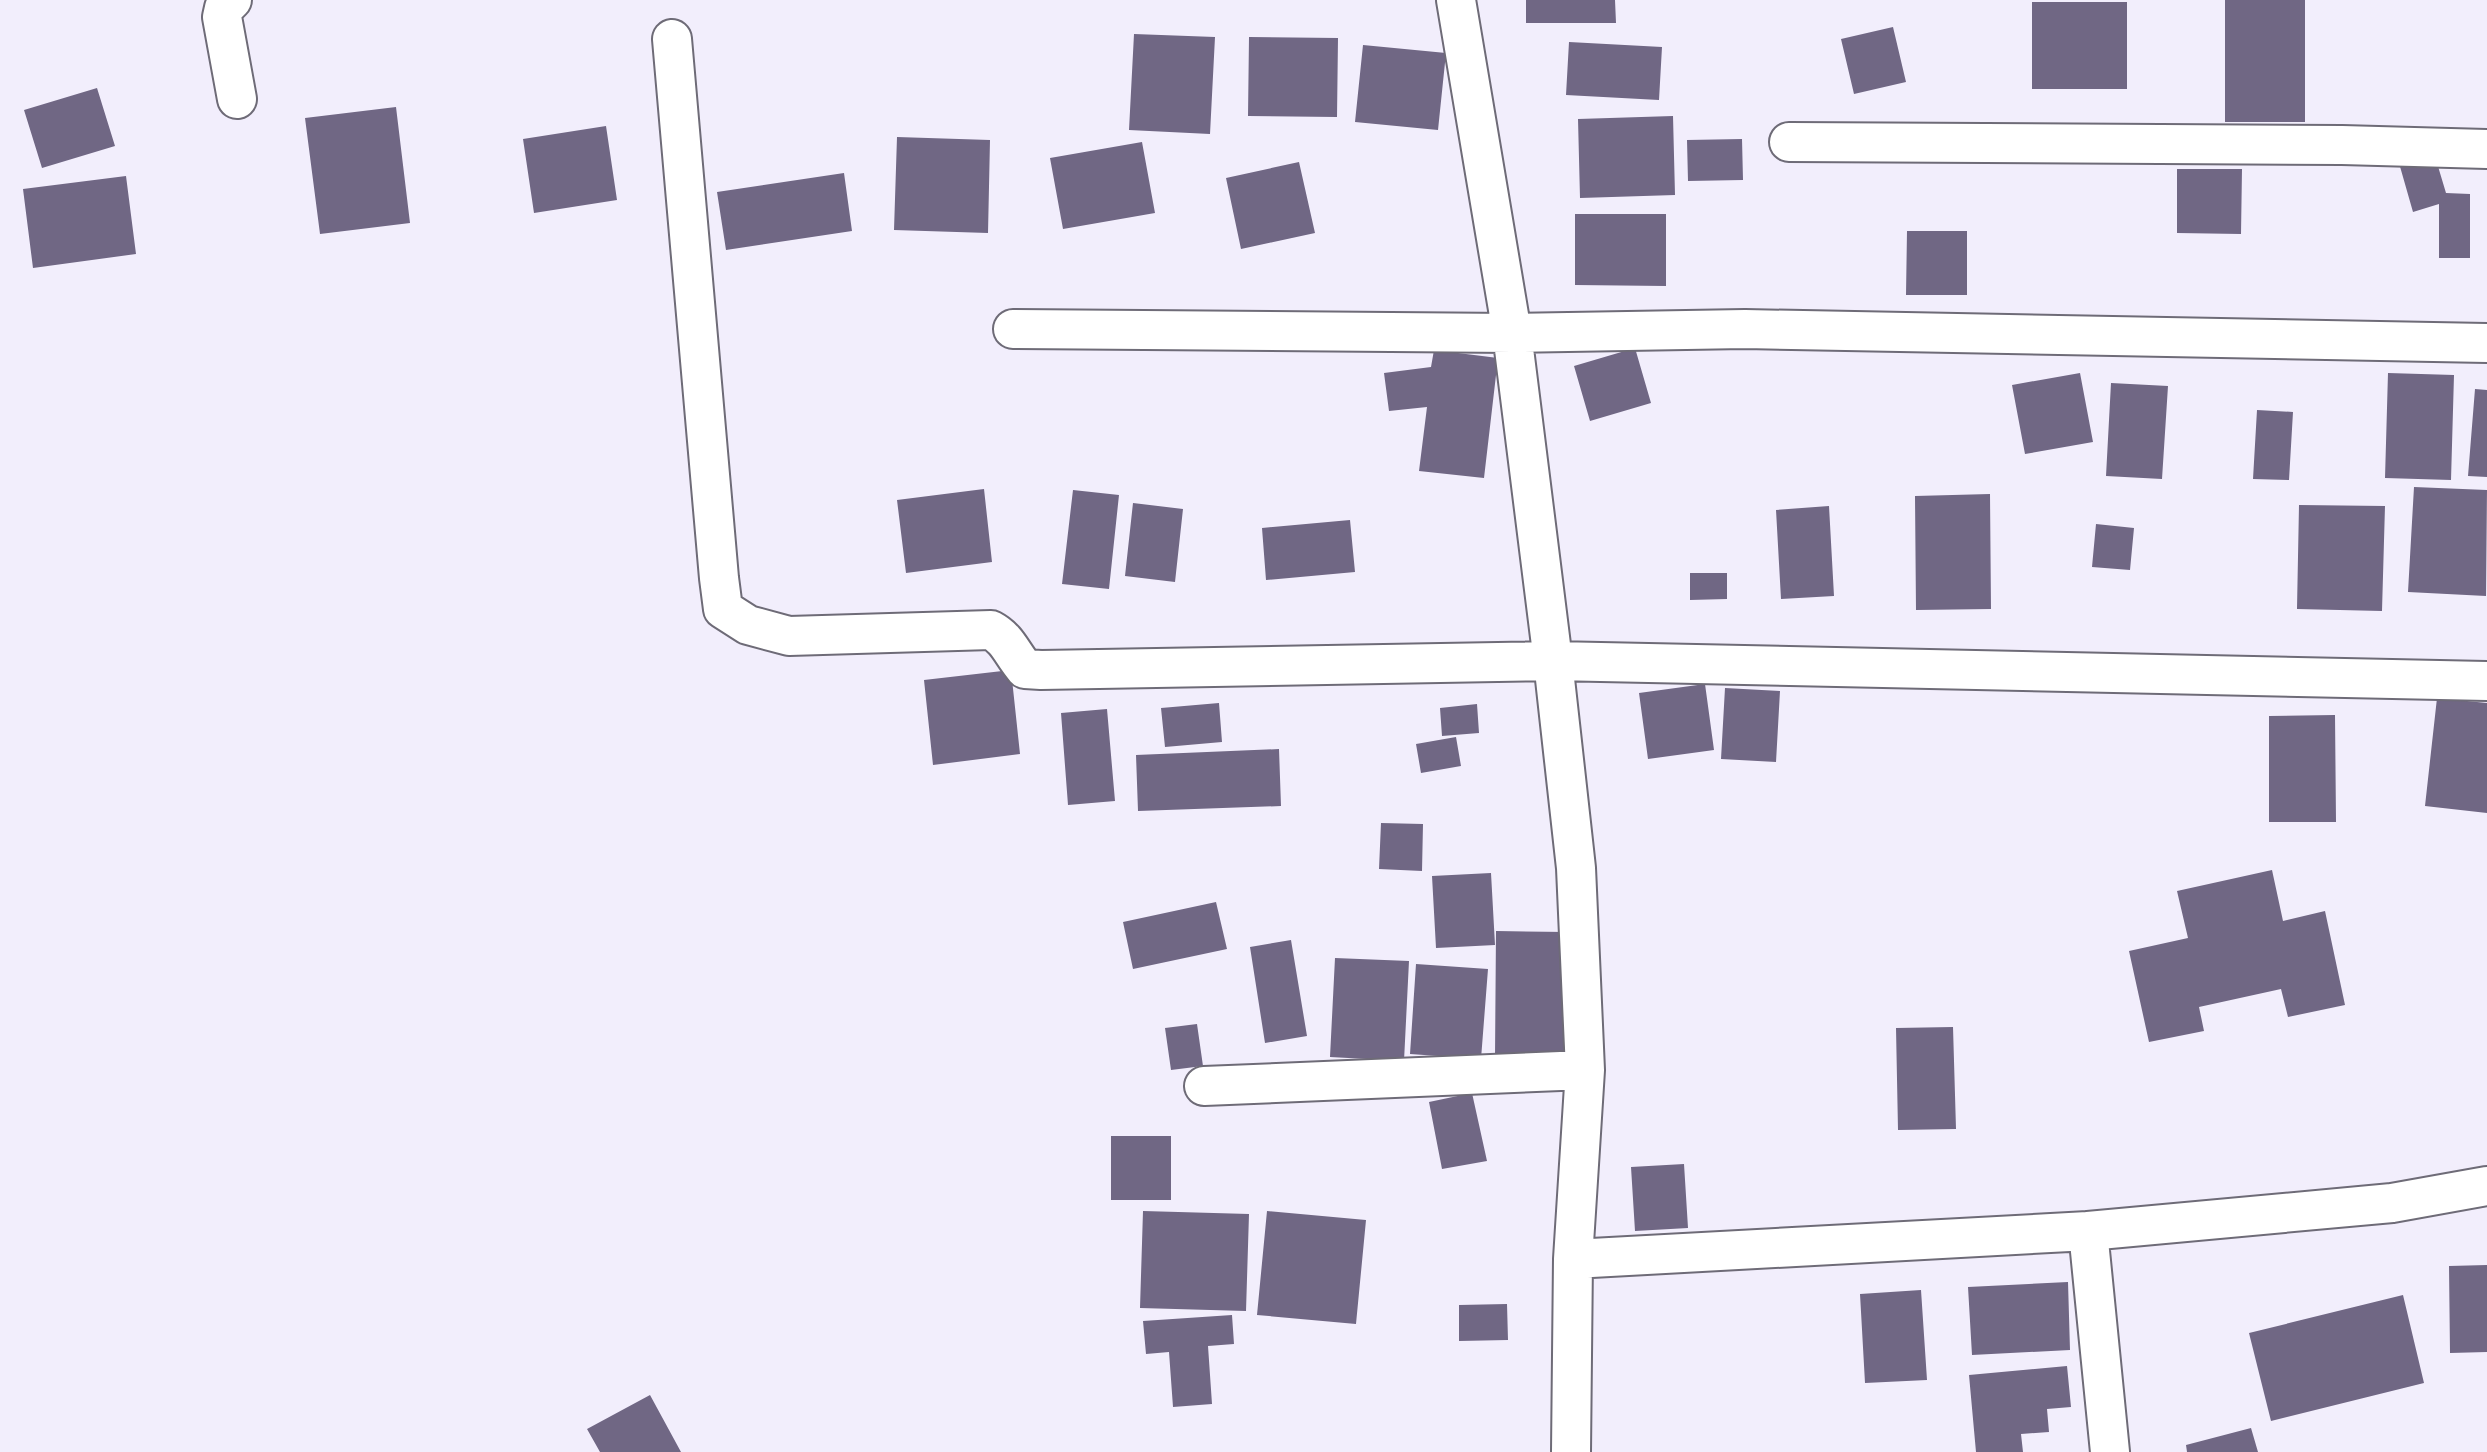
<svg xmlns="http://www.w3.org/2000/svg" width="2487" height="1452" font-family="'PT Sans',sans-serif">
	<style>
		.building { fill: #706784 }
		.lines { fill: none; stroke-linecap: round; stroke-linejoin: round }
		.minor-casing { stroke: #6e6b77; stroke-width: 42 }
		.minor { stroke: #fff; stroke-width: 38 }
	</style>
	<rect width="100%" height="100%" fill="#f2eefc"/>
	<!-- building -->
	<path class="building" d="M1526,0H1615L1616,23H1526Z
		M2225,0H2305V122H2225Z
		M2032,2H2127V89H2032Z
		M1893,27L1906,82L1854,94L1841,39Z
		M1134,34L1215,37L1210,134L1129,130Z
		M1249,37L1338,38L1337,117L1248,116Z
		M1569,42L1662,47L1659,100L1566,95Z
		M1363,45L1446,53L1438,130L1355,122Z
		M97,88L115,146L42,168L24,110Z
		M396,107L410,223L320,234L305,118Z
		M1673,116L1675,195L1580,198L1578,119Z
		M606,126L617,200L534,213L523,139Z
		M897,137L990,140L988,233L894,230Z
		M1742,139L1743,180L1688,181L1687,140Z
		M1142,142L1155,213L1063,229L1050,158Z
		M2434,153L2446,193L2470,194V258H2439V204L2413,212L2399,163Z
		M1299,162L1315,233L1241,249L1226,178Z
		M2177,169H2242L2241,234L2177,233Z
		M844,173L852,231L726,250L717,192Z
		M126,176L136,254L33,268L23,189Z
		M1575,214H1666V286L1575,285Z
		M1907,231H1967V295H1906Z
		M1635,348L1651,403L1590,421L1574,366Z
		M1434,350L1498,358L1484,478L1419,471L1427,407L1389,411L1384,373L1431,367Z
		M2080,373L2093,442L2025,454L2012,385Z
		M2388,373L2454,375L2451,480L2385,478Z
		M2111,383L2168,386L2162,479L2106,476Z
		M2475,389L2487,390V477L2468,476Z
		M2257,410L2293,412L2289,480L2253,479Z
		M2414,487L2487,490L2486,596L2408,592Z
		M984,489L992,562L906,573L897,500Z
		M1073,490L1119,495L1109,589L1062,584Z
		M1990,494L1991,609L1916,610L1915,496Z
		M1133,503L1183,509L1175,582L1125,576Z
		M2299,505L2385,506L2382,611L2297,609Z
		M1829,506L1834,596L1781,599L1776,510Z
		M1350,520L1355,572L1266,580L1262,528Z
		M2096,524L2134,528L2130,570L2092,567Z
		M1690,573H1727V599L1690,600Z
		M1011,670L1020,754L933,765L924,680Z
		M1705,684L1714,750L1648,759L1639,693Z
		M1725,688L1780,691L1776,762L1721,759Z
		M2437,698L2487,703V813L2425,806Z
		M1219,703L1222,742L1165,747L1161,708Z
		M1477,704L1479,733L1442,736L1440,708Z
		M1107,709L1115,801L1068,805L1061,713Z
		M2335,715L2336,822H2269V716Z
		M1456,737L1461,766L1421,773L1416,744Z
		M1279,749L1281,806L1138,811L1136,755Z
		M1381,823L1423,824L1422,871L1379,869Z
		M2272,870L2283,921L2325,911L2345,1005L2288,1017L2281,989L2199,1007L2204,1031L2149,1042L2129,951L2188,938L2177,891Z
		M1491,873L1495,945L1436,948L1432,876Z
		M1216,902L1227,949L1133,969L1123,922Z
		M1496,931L1566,932L1565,1058L1495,1057Z
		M1291,940L1307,1036L1265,1043L1250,947Z
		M1335,958L1409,961L1404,1061L1330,1057Z
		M1416,964L1488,969L1481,1059L1410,1054Z
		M1197,1024L1203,1066L1171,1070L1165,1028Z
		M1953,1027L1956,1129L1898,1130L1896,1028Z
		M1472,1093L1487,1161L1442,1169L1429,1102Z
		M1111,1136H1171V1200H1111Z
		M1684,1164L1688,1228L1635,1231L1631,1167Z
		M1143,1211L1249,1214L1246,1311L1140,1308Z
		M1267,1211L1366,1220L1356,1324L1257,1315Z
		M2487,1265V1352L2450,1353L2449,1266Z
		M2068,1282L2070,1350L1972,1355L1968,1287Z
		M1921,1290L1927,1380L1865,1383L1860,1294Z
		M2403,1295L2424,1383L2271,1421L2249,1333Z
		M1507,1304L1508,1340L1459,1341V1305Z
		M1232,1315L1234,1344L1208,1346L1212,1404L1173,1407L1169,1352L1146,1354L1143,1321Z
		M2067,1366L2071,1407L2047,1409L2049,1432L2021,1434L2023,1452H1976L1969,1375Z
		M650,1395L681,1452H600L587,1429Z
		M2251,1428L2258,1452H2187L2186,1445Z"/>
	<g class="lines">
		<!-- minor casing -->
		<g class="minor-casing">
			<path id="minor" d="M232,0L224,8L222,17L237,99
				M1456,0L1512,333L1553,661L1576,868L1585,1070L1573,1259L1571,1452
				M672,39L719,578L723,609L748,625L789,636L991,630C1008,639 1012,654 1025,669L1041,670L1553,661L2487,681
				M1789,142L2342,145L2487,149
				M1013,329L1512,333L1745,329L2487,343
				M1204,1086L1585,1070
				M2088,1231L2110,1452
				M1573,1259L2088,1231L2392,1203L2487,1186"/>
		</g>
		<!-- minor -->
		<use href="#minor" class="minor"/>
	</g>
</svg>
